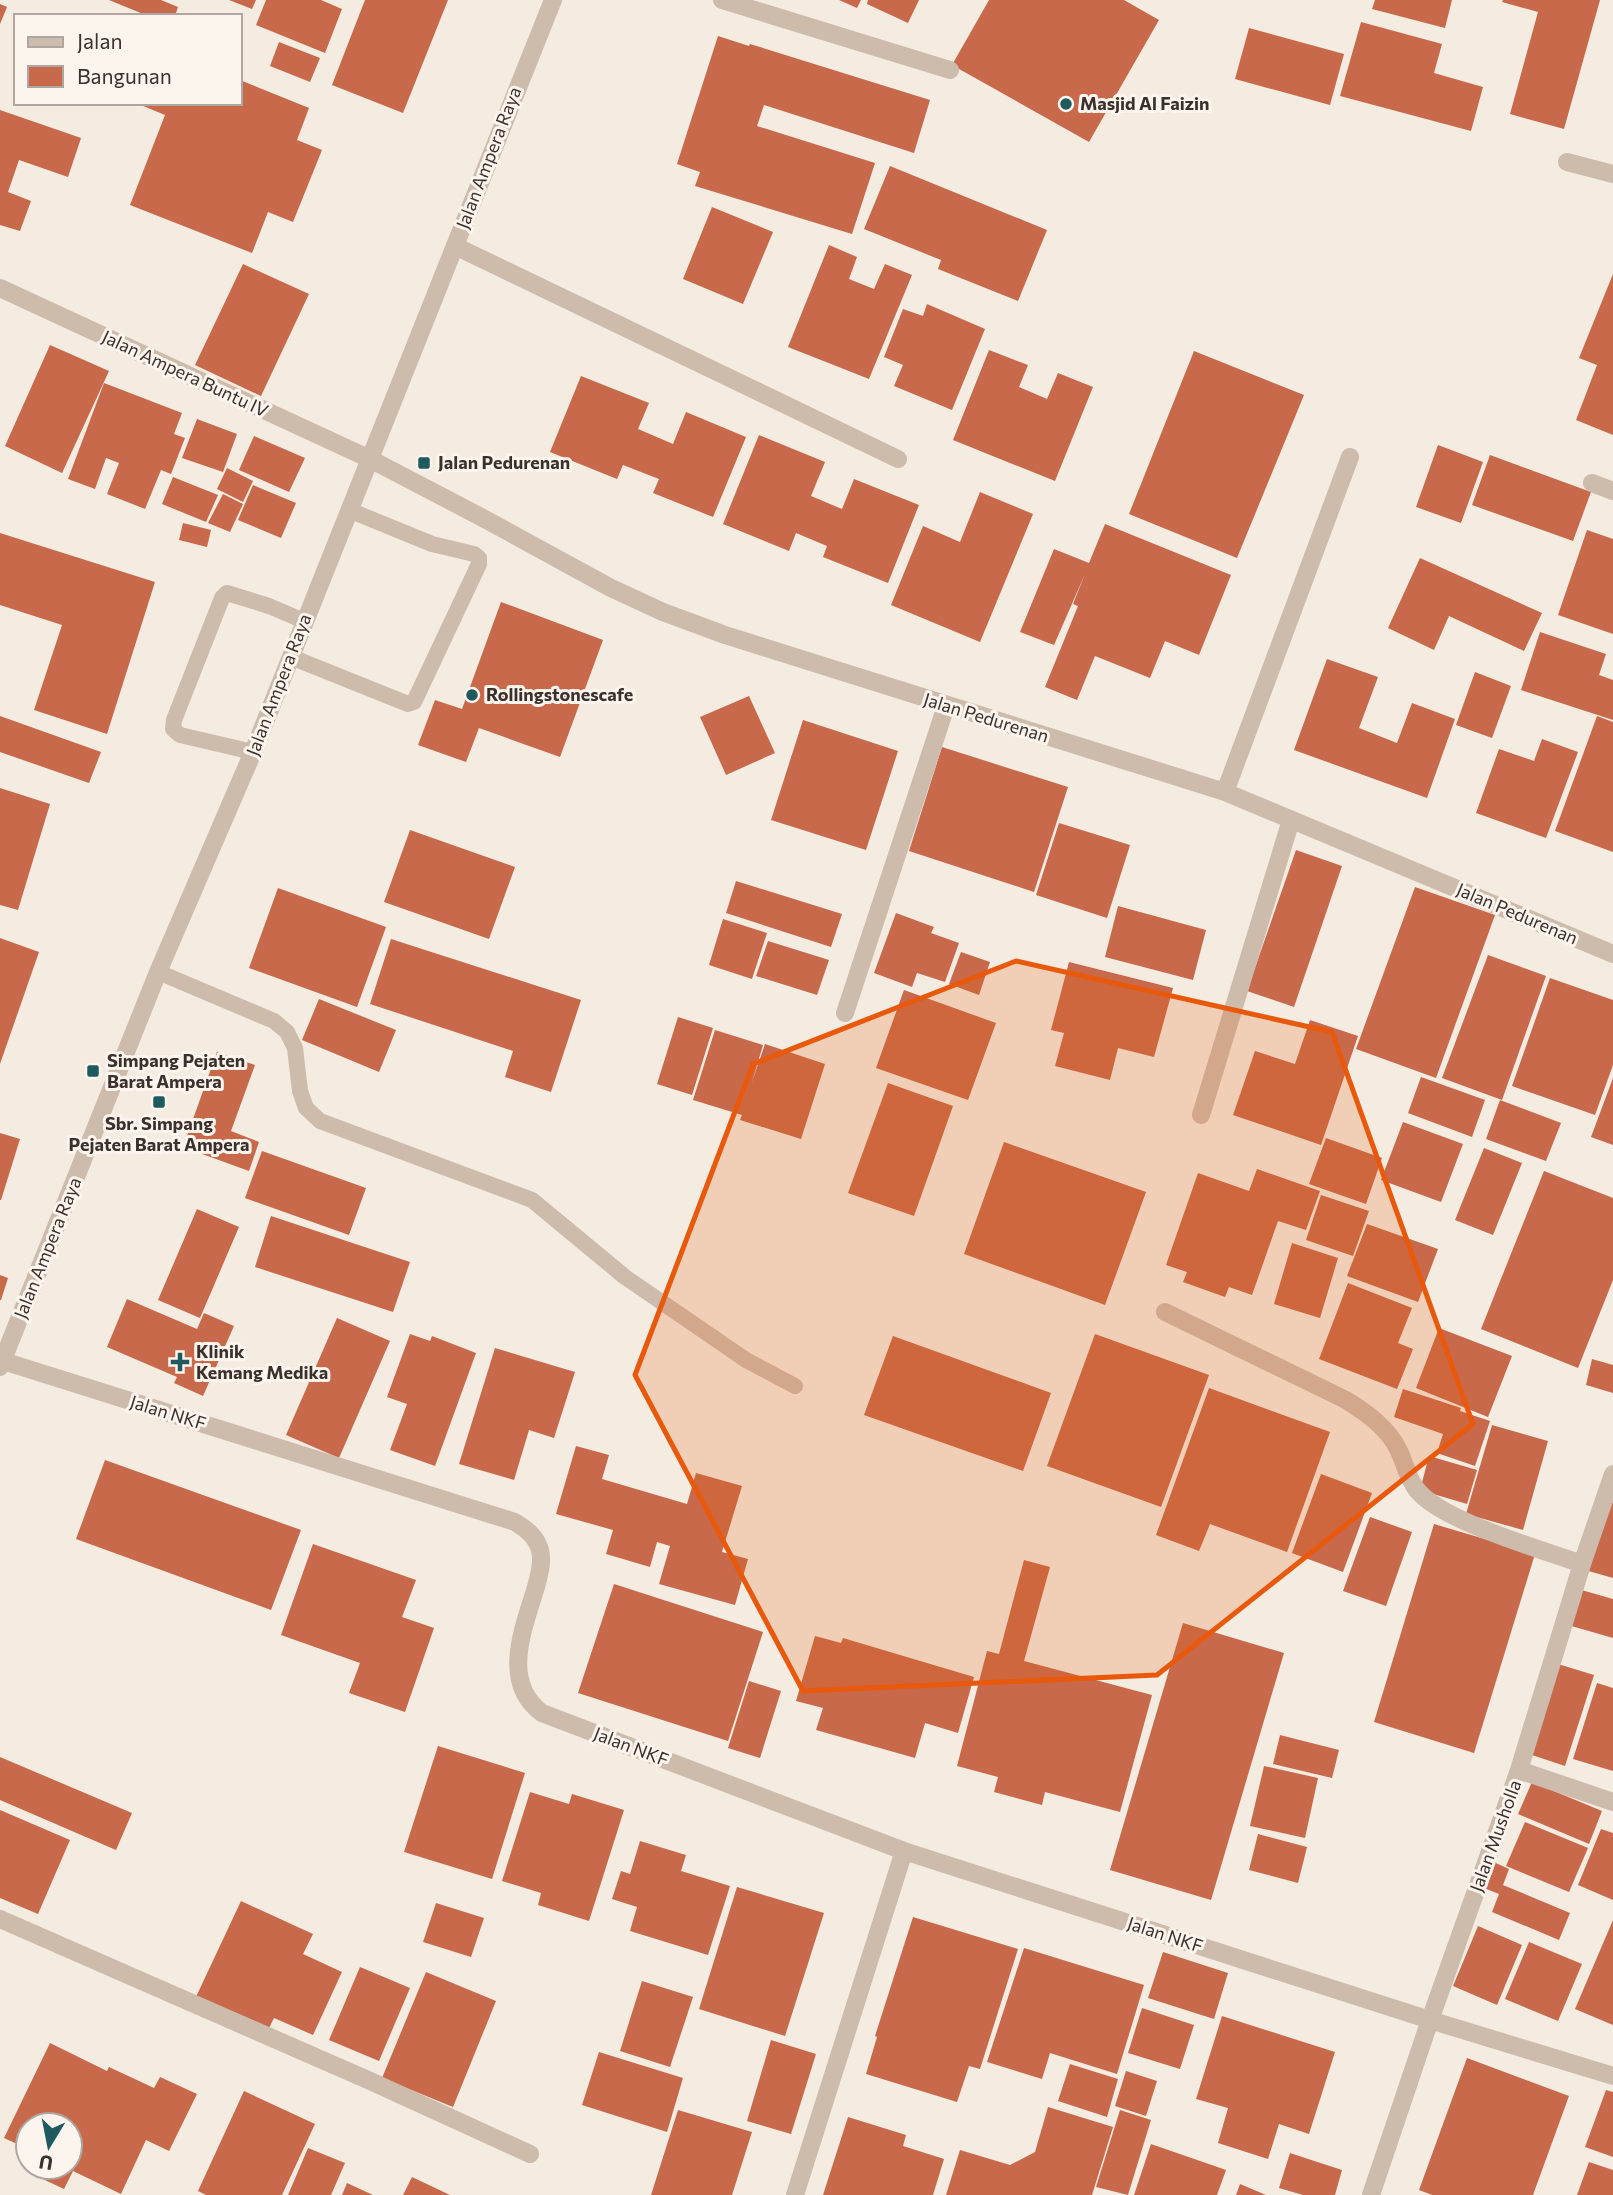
<svg xmlns="http://www.w3.org/2000/svg" width="1613" height="2195" font-family="Commissioner,sans-serif">
	<style>
		.building { fill: #c8694b }
		.lines { fill: none; stroke-linecap: round; stroke-linejoin: round }
		.service { stroke: #cdbbac; stroke-width: 16 }
		.minor { stroke: #cdbbac; stroke-width: 18 }
		.tertiary { stroke: #cdbbac; stroke-width: 18 }
		.marked { fill: #e8590c; fill-opacity: 0.2; stroke: #e8590c; stroke-width: 5; stroke-linejoin: round }
		.poi-dot { fill: #1f5a5e; stroke: #fbf5ee; stroke-width: 2.5 }
		.labels { text-anchor: middle; stroke-width: 6; stroke-linejoin: round; paint-order: stroke }
		.poi-label { font-size: 18px; font-weight: bold; fill: #3b302b; stroke: #fbf5ee; text-anchor: start }
		.street-label { font-size: 18px; fill: #3b302b; stroke: #fbf5ee }
	</style>
	<rect width="100%" height="100%" fill="#f4ebe1"/>
	<!-- building -->
	<path class="building" d="M109,0H161L178,7L175,16H148Z
		M229,0H256L252,9Z
		M266,0H321L342,9L325,53L256,25Z
		M365,0H448L403,113L332,85Z
		M839,0H861L857,8Z
		M868,0H919L908,23L867,4Z
		M989,0H1124L1159,20L1089,142L952,65Z
		M1375,0H1452L1445,28L1372,9Z
		M1503,0H1600L1564,129L1510,114L1538,12L1502,2Z
		M0,4L7,7L0,24Z
		M1361,22L1442,44L1434,73L1483,87L1471,131L1340,96Z
		M1249,28L1344,54L1330,105L1235,79Z
		M718,36L749,46L750,44L930,100L914,153L764,105L757,126L875,163L852,234L695,186L700,172L677,164Z
		M279,42L320,58L310,82L270,66Z
		M240,80L309,108L297,140L322,150L293,222L268,212L252,253L130,205L165,115L136,103H240Z
		M0,110L81,138L68,177L19,160L8,192L31,201L20,231L0,225Z
		M890,166L1047,230L1018,301L938,269L941,260L864,229Z
		M712,207L773,232L743,304L683,279Z
		M829,245L857,257L849,279L874,289L885,264L912,275L869,379L788,347Z
		M243,264L309,294L261,396L195,365Z
		M1613,274V435L1576,420L1597,365L1579,358Z
		M927,304L985,329L952,410L894,386L903,365L884,357L903,309L923,316Z
		M50,345L109,371L62,473L5,446Z
		M989,350L1028,365L1019,387L1047,399L1058,373L1093,387L1055,481L953,440Z
		M1194,351L1304,395L1237,558L1129,514Z
		M581,376L649,403L638,429L673,444L686,412L746,437L713,517L653,493L659,479L623,465L617,479L550,452Z
		M104,383L182,413L174,434L185,438L171,474L161,470L145,509L107,494L119,463L106,458L95,489L68,479Z
		M197,419L237,434L223,472L182,458Z
		M759,435L825,462L811,496L842,509L854,479L919,505L888,583L823,557L827,546L796,533L789,551L723,524Z
		M254,436L305,458L289,492L239,470Z
		M1438,445L1483,462L1461,523L1416,507Z
		M1490,455L1591,492L1573,541L1472,505Z
		M227,468L253,481L243,502L217,489Z
		M173,477L218,495L206,522L162,504Z
		M253,485L296,503L281,538L238,520Z
		M980,492L1033,514L980,642L891,605L923,526L960,542Z
		M223,494L243,504L230,532L208,523Z
		M183,523L211,530L207,547L179,540Z
		M1105,524L1231,575L1199,655L1165,641L1150,678L1095,656L1077,700L1045,687L1078,606L1073,604L1085,574L1054,645L1020,632L1054,549L1089,563Z
		M1587,530L1613,539V634L1558,615Z
		M0,533L155,582L107,734L34,710L62,625L0,605Z
		M1420,558L1542,613L1524,651L1449,616L1434,650L1388,628Z
		M501,602L603,640L560,757L479,728L466,762L418,745L435,700L462,709Z
		M1540,632L1606,654L1599,675L1613,680V720L1521,690Z
		M1327,659L1378,677L1359,728L1397,743L1412,703L1455,719L1427,798L1294,750Z
		M1475,672L1511,686L1492,738L1456,725Z
		M749,696L775,753L726,775L700,717Z
		M0,716L101,752L89,783L0,752Z
		M1597,716L1613,722V852L1555,831Z
		M803,720L898,751L866,850L771,820Z
		M1542,739L1578,752L1546,838L1476,813L1499,749L1534,761Z
		M942,747L1068,787L1034,892L909,851Z
		M0,788L50,804L18,910L0,905Z
		M1059,823L1130,845L1107,918L1036,895Z
		M410,830L515,867L489,939L384,902Z
		M1296,850L1342,866L1294,1007L1247,991Z
		M736,881L842,914L831,947L726,913Z
		M1415,887L1495,915L1436,1078L1356,1049Z
		M278,888L386,927L357,1007L249,968Z
		M1118,906L1206,930L1193,980L1105,957Z
		M896,913L934,927L931,933L959,943L945,982L917,973L912,987L874,973Z
		M723,919L767,933L752,979L709,965Z
		M0,938L39,952L0,1064Z
		M391,939L581,1000L551,1092L505,1077L513,1051L370,1004Z
		M768,941L829,960L817,995L756,976Z
		M961,952L990,962L979,995L949,984Z
		M1488,955L1546,976L1502,1100L1442,1078Z
		M1069,962L1173,988L1154,1057L1118,1048L1110,1080L1055,1066L1064,1033L1051,1030Z
		M1550,978L1613,1000V1065L1595,1115L1512,1086Z
		M904,990L996,1023L968,1100L876,1068Z
		M319,999L396,1030L379,1072L302,1040Z
		M678,1017L713,1028L692,1095L657,1084Z
		M1310,1020L1358,1036L1321,1145L1233,1115L1255,1051L1295,1064Z
		M715,1030L763,1045L752,1082L765,1044L825,1064L801,1139L740,1120L742,1115L693,1100Z
		M217,1052L255,1065L231,1131L259,1142L249,1171L183,1147Z
		M1421,1077L1485,1100L1472,1137L1408,1113Z
		M1613,1078V1145L1591,1137Z
		M888,1083L953,1106L914,1216L848,1193Z
		M1500,1100L1561,1123L1546,1161L1486,1139Z
		M1403,1122L1463,1144L1441,1202L1381,1180Z
		M0,1133L20,1139L1,1200H0Z
		M1326,1138L1382,1158L1366,1204L1309,1184Z
		M1004,1142L1146,1192L1105,1305L964,1254Z
		M1484,1148L1522,1163L1493,1235L1455,1220Z
		M262,1151L366,1188L349,1235L245,1198Z
		M1257,1169L1320,1191L1306,1230L1278,1221L1252,1295L1229,1287L1225,1297L1183,1282L1187,1272L1166,1265L1198,1173L1249,1191Z
		M1544,1171L1613,1198V1280L1578,1368L1481,1329Z
		M1321,1195L1369,1211L1353,1256L1306,1240Z
		M197,1209L239,1227L200,1318L158,1300Z
		M271,1216L410,1262L393,1312L255,1267Z
		M1367,1224L1438,1249L1418,1302L1347,1276Z
		M1292,1243L1338,1258L1320,1318L1274,1304Z
		M0,1275L8,1278L1,1300H0Z
		M1348,1283L1412,1308L1398,1343L1413,1349L1397,1389L1319,1359Z
		M127,1299L197,1329L204,1313L234,1326L203,1396L174,1383L177,1377L107,1347Z
		M337,1318L390,1341L339,1458L286,1435Z
		M1439,1328L1512,1356L1488,1417L1416,1388Z
		M410,1334L430,1341L432,1336L476,1353L435,1466L390,1450L407,1404L387,1397Z
		M1095,1334L1209,1375L1161,1507L1047,1466Z
		M893,1336L1051,1393L1023,1471L864,1415Z
		M495,1348L575,1372L554,1438L529,1430L514,1480L459,1464Z
		M1592,1359L1613,1365V1393L1586,1385Z
		M1209,1388L1330,1432L1287,1552L1210,1524L1199,1551L1156,1535Z
		M1403,1389L1461,1408L1460,1411L1490,1421L1475,1466L1437,1453L1443,1434L1394,1417Z
		M1492,1425L1548,1441L1523,1530L1466,1514Z
		M576,1446L609,1455L602,1479L687,1504L696,1473L742,1486L722,1552L748,1559L735,1605L659,1584L670,1546L657,1542L650,1567L606,1554L613,1530L556,1514Z
		M1429,1456L1477,1470L1467,1504L1420,1490Z
		M105,1460L301,1530L271,1610L76,1539Z
		M1321,1474L1372,1493L1343,1572L1292,1553Z
		M1613,1500V1578L1585,1570Z
		M1370,1517L1412,1532L1386,1606L1343,1591Z
		M1434,1524L1535,1554L1474,1753L1374,1722Z
		M313,1544L416,1580L402,1617L434,1628L405,1712L349,1693L360,1663L281,1635Z
		M1024,1560L1050,1567L1024,1661L1152,1695L1120,1812L1045,1792L1042,1805L994,1792L998,1777L957,1766L987,1651L999,1654Z
		M614,1584L763,1632L728,1741L578,1693Z
		M1578,1589L1613,1599V1638L1568,1625Z
		M1183,1623L1284,1653L1211,1900L1110,1870Z
		M815,1636L841,1643L843,1638L974,1677L958,1733L925,1723L915,1758L816,1730L823,1708L796,1701Z
		M1558,1664L1594,1675L1565,1766L1529,1754Z
		M749,1681L781,1691L760,1758L728,1748Z
		M1597,1683L1613,1688V1771L1573,1759Z
		M1280,1735L1339,1750L1332,1778L1273,1764Z
		M438,1746L525,1773L492,1879L404,1852Z
		M0,1757L132,1813L116,1850L0,1800Z
		M1264,1766L1318,1778L1305,1838L1250,1826Z
		M1532,1782L1602,1811L1589,1844L1518,1814Z
		M530,1792L569,1804L572,1794L624,1810L589,1921L538,1905L541,1893L502,1881Z
		M0,1810L70,1840L38,1914L0,1898Z
		M1525,1822L1588,1848L1569,1892L1506,1866Z
		M1601,1829L1613,1833V1900L1578,1885Z
		M1258,1834L1307,1847L1298,1883L1249,1870Z
		M640,1841L686,1855L681,1871L730,1886L708,1955L630,1931L637,1907L612,1899L621,1871L630,1874Z
		M1489,1860L1509,1869L1503,1885L1570,1913L1559,1940L1492,1912L1499,1894L1479,1886Z
		M737,1887L824,1913L785,2036L699,2009Z
		M241,1901L313,1934L303,1954L342,1972L313,2035L274,2018L267,2032L195,1999Z
		M436,1903L484,1918L471,1957L423,1942Z
		M913,1917L1018,1949L980,2069L969,2066L957,2102L866,2074L877,2037L875,2036Z
		M1613,1920V2025L1575,2009Z
		M1478,1926L1522,1945L1497,2005L1453,1986Z
		M1529,1942L1582,1964L1558,2021L1505,1999Z
		M1024,1948L1144,1985L1117,2074L1050,2053L1042,2079L987,2062Z
		M1163,1952L1228,1973L1214,2019L1148,1998Z
		M360,1967L410,1988L379,2061L329,2040Z
		M426,1972L496,2001L453,2107L382,2078Z
		M642,1981L693,1997L670,2067L620,2051Z
		M1142,2008L1194,2025L1180,2069L1128,2053Z
		M1222,2016L1335,2052L1309,2134L1279,2124L1268,2159L1218,2143L1228,2108L1196,2099Z
		M771,2040L816,2054L791,2134L747,2121Z
		M50,2043L107,2071L109,2067L154,2088L160,2077L197,2094L169,2151L146,2140L121,2194L73,2171L64,2189L32,2174L35,2167H70V2125H28V2149L4,2138Z
		M599,2052L683,2078L667,2132L582,2105Z
		M1467,2058L1569,2096L1533,2195H1432L1419,2190Z
		M1070,2064L1118,2079L1107,2117L1058,2101Z
		M1126,2071L1157,2081L1146,2116L1115,2106Z
		M1606,2090L1613,2092V2157L1585,2147Z
		M244,2091L315,2124L282,2195H206L198,2191Z
		M1048,2107L1113,2127L1092,2195H946L960,2150L1010,2165L1035,2152Z
		M678,2110L752,2132L732,2195H651Z
		M1120,2110L1151,2120L1128,2195L1096,2187Z
		M848,2117L906,2135L903,2146L944,2159L933,2195H823Z
		M1151,2144L1226,2170L1217,2195H1134Z
		M308,2148L345,2163L331,2195H288Z
		M1290,2153L1342,2170L1335,2195H1303L1279,2188Z
		M1589,2162L1613,2170V2195H1577Z
		M412,2177L450,2195H403Z
		M347,2183L373,2195H342Z
		M1240,2184L1266,2195H1236Z"/>
	<g class="lines">
		<!-- service -->
		<path class="service" d="M291,657L408,704L414,702L479,564V558L474,554L432,544L349,510
			M253,752L180,735L173,729L174,720L222,598L227,593L269,606L304,621
			M158,972L274,1021L287,1032L295,1048L300,1091L306,1108L320,1121L532,1200L625,1277L746,1360L795,1386"/>
		<!-- minor -->
		<path class="minor" d="M722,0L950,70
			M1567,162L1613,174
			M455,246L898,459
			M0,288L370,459L481,517L611,588L663,612L725,635L1225,792L1613,954
			M1592,483L1613,491
			M1225,792L1350,457
			M845,1013L946,706
			M1201,1115L1291,820
			M1165,1312L1346,1400C1367,1413 1389,1429 1399,1451C1405,1464 1408,1479 1417,1490C1443,1522 1541,1549 1582,1564
			M3,1361L515,1522C526,1529 536,1536 540,1550C543,1562 539,1575 536,1587C524,1627 500,1682 542,1713L904,1851L1430,2020L1613,2076
			M1519,1770L1613,1802
			M0,1919L368,2080L530,2154
			M795,2195L904,1851
			M1371,2195L1430,2020L1519,1770L1582,1564L1613,1474"/>
		<!-- tertiary -->
		<path class="tertiary" d="M0,1367L158,972L253,752L553,0"/>
	</g>
	<!-- marked area -->
	<path class="marked" d="M1016,961L1332,1032L1473,1424L1157,1675L803,1691L635,1375L753,1064Z"/>
	<!-- markers -->
	<g class="poi-dot">
		<circle cx="1066" cy="104" r="7"/>
		<rect x="417" y="456" width="14" height="14" rx="3.5"/>
		<circle cx="472" cy="695" r="7"/>
		<rect x="86" y="1064" width="14" height="14" rx="3.5"/>
		<rect x="152" y="1095" width="14" height="14" rx="3.5"/>
		<path d="M176.5 1351.5h7v7h7v7h-7v7h-7v-7h-7v-7h7z"/>
	</g>
	<g class="labels">
		<!-- poi labels -->
		<g class="poi-label">
			<text x="1080" y="110">Masjid Al Faizin</text>
			<text x="438" y="469">Jalan Pedurenan</text>
			<text x="486" y="701">Rollingstonescafe</text>
			<text x="107" y="1067">Simpang Pejaten<tspan x="107" dy="21">Barat Ampera</tspan></text>
			<text x="159" y="1130" text-anchor="middle">Sbr. Simpang<tspan x="159" dy="21">Pejaten Barat Ampera</tspan></text>
			<text x="196" y="1358">Klinik<tspan x="196" dy="21">Kemang Medika</tspan></text>
		</g>
		<!-- street labels -->
		<g class="street-label">
			<text transform="translate(489 158) rotate(-69)" y="6">Jalan Ampera Raya</text>
			<text transform="translate(185 374) rotate(25)" y="6">Jalan Ampera Buntu IV</text>
			<text transform="translate(279 685) rotate(-69)" y="6">Jalan Ampera Raya</text>
			<text transform="translate(986 718) rotate(17)" y="6">Jalan Pedurenan</text>
			<text transform="translate(1517 914) rotate(23)" y="6">Jalan Pedurenan</text>
			<text transform="translate(48 1248) rotate(-68)" y="6">Jalan Ampera Raya</text>
			<text transform="translate(168 1413) rotate(17)" y="6">Jalan NKF</text>
			<text transform="translate(631 1747) rotate(21)" y="6">Jalan NKF</text>
			<text transform="translate(1496 1836) rotate(-70)" y="6">Jalan Musholla</text>
			<text transform="translate(1165 1935) rotate(18)" y="6">Jalan NKF</text>
		</g>
	</g>
	<!-- legend -->
	<rect x="14" y="14" width="228" height="91" fill="#fbf5ee" stroke="#aea6a0" stroke-width="2"/>
	<rect x="28" y="37" width="35" height="10" fill="#cdbbac" stroke="#aea6a0" stroke-width="2"/>
	<text x="77" y="49" font-size="21" fill="#3b302b">Jalan</text>
	<rect x="28" y="66" width="35" height="21" fill="#c8694b" stroke="#aea6a0" stroke-width="2"/>
	<text x="77" y="84" font-size="21" fill="#3b302b">Bangunan</text>
	<!-- north arrow -->
	<g transform="translate(49 2146) rotate(190)"><circle r="33" fill="#fbf5ee" stroke="#aea6a0" stroke-width="2"/>
	<path d="M0-5L12 26L0 18L-12 26Z" fill="#1f5a5e"/>
	<text y="-10" font-size="19" font-weight="bold" text-anchor="middle" fill="#3b302b">U</text>
	</g>
</svg>
